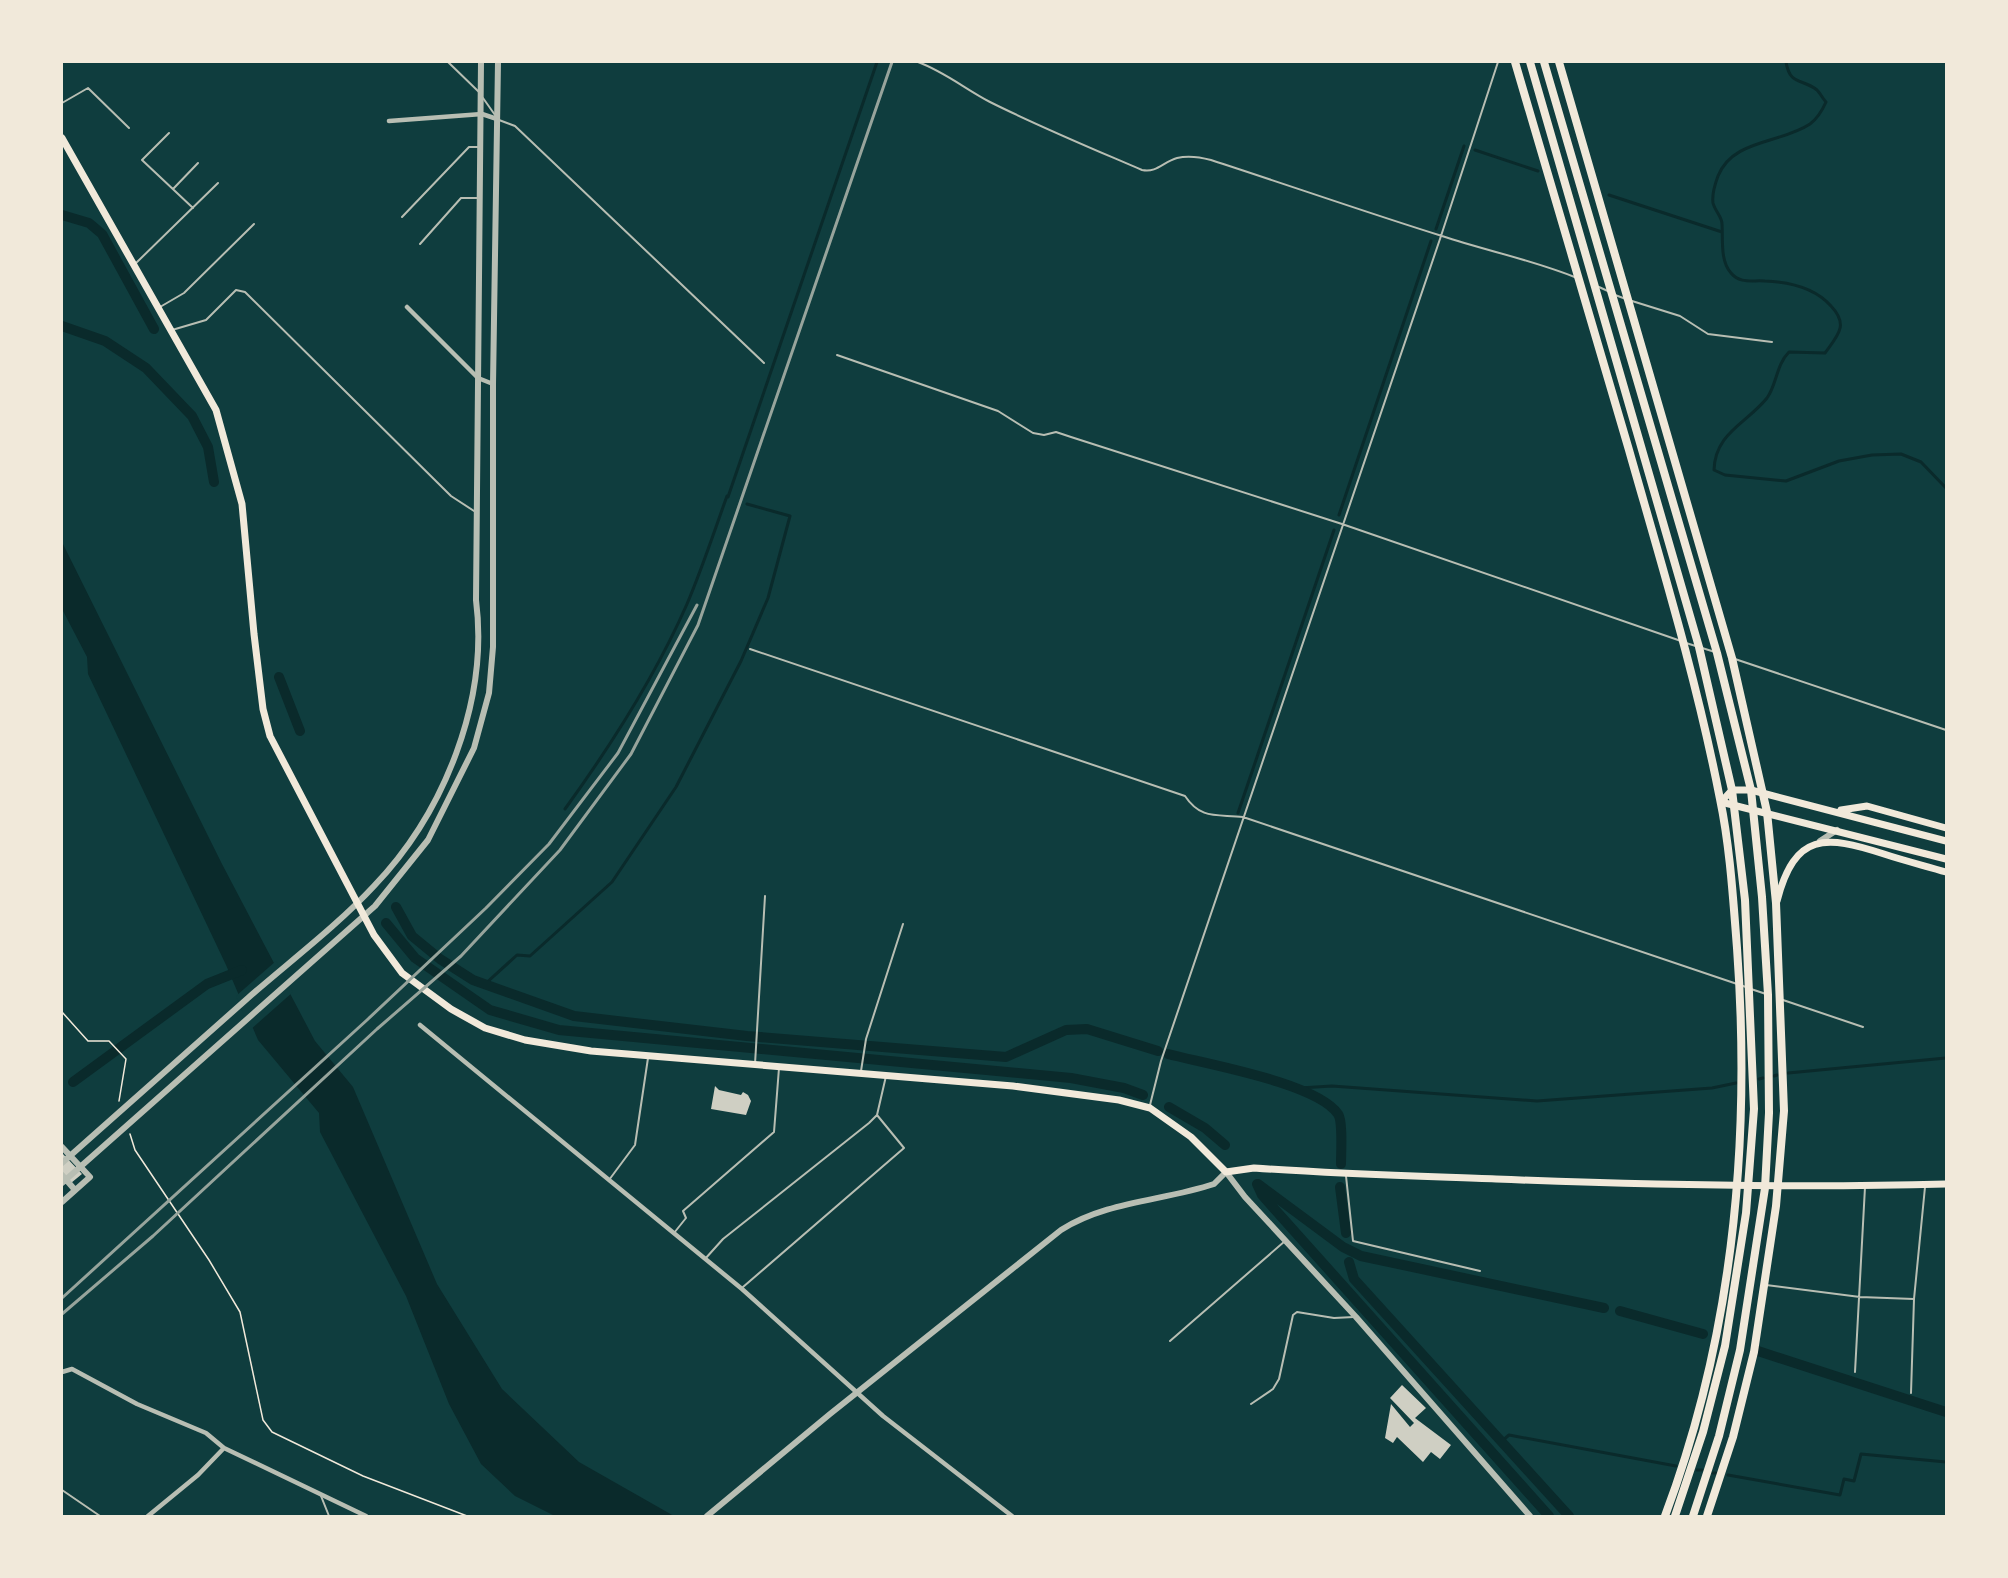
<svg xmlns="http://www.w3.org/2000/svg" width="2008" height="1578" font-family="Figtree,sans-serif">
	<style>
		.water { fill: #0a2a2b }
		.pier { fill: #0f3d3e }
		.lines { fill: none; stroke-linecap: round; stroke-linejoin: round }
		.stream { stroke: #0a2a2b; stroke-width: 3 }
		.canal { stroke: #0a2a2b; stroke-width: 10 }
		.building { fill: #cfcfc3 }
		.path { stroke: #f1e9da; stroke-width: 1.5 }
		.service { stroke: #b8beb3; stroke-width: 2 }
		.minor { stroke: #b8beb3; stroke-width: 4.5 }
		.tertiary { stroke: #b8beb3; stroke-width: 6 }
		.secondary { stroke: #f1e9da; stroke-width: 7 }
		.primary { stroke: #f1e9da; stroke-width: 8 }
		.rail { stroke: #97a49c; stroke-width: 3 }
	</style>
	<rect width="100%" height="100%" fill="#0f3d3e"/>
	<!-- water -->
	<path class="water" d="M62,542L222,864L315,1041L353,1087L437,1284L502,1389L579,1462L674,1516H555L515,1496L481,1464L449,1404L406,1296L320,1132L319,1113L258,1040L226,965L88,674L87,657L62,609Z"/>
	<!-- pier -->
	<path class="pier" d="M276,961L293,992L250,1030L236,996Z"/>
	<g class="lines">
		<!-- stream -->
		<path class="stream" d="M1786,62C1790,86 1802,78 1817,90C1820,93 1823,99 1826,102C1822,111 1818,118 1810,124C1780,144 1733,139 1718,176C1715,184 1712,196 1713,203C1715,211 1722,217 1722,224C1723,239 1720,261 1731,273C1740,284 1752,280 1765,281C1789,282 1815,288 1831,306C1849,325 1838,335 1825,353L1789,352C1776,365 1777,384 1767,398C1746,424 1715,433 1714,470L1725,475L1786,481L1839,461L1872,455L1901,454L1921,462L1946,488
			M1475,150L1538,171
			M1609,195L1722,232
			M1436,229L1464,146
			M728,497L877,62
			M1339,515L1431,241
			M565,809C612,744 655,677 687,604C702,569 714,532 727,496
			M1238,813L1334,530
			M484,985L517,955L530,956L612,882L676,787L741,661L768,598L790,516L747,504
			M1788,1073L1946,1058
			M1774,1076L1777,1075
			M1759,1079L1763,1078
			M1300,1088L1332,1086L1537,1101L1712,1088L1736,1083
			M1502,1441L1509,1435L1676,1466
			M1697,1470H1702
			M1713,1473H1716
			M1728,1475L1840,1495L1844,1479L1854,1481L1861,1454L1946,1462"/>
		<!-- canal -->
		<path class="canal" d="M62,215L89,223L102,234L154,329
			M62,326L105,341L146,368L192,416L208,447L214,482
			M279,677L300,731
			M396,907L412,936L440,959L473,980L574,1016L747,1036L1006,1057L1066,1030L1087,1029L1158,1051
			M386,923L415,958L490,1010L559,1030L1071,1078L1124,1088L1143,1095
			M1168,1054C1206,1064 1317,1083 1338,1114C1343,1121 1341,1153 1341,1164
			M73,1082L207,984L242,970
			M1169,1107L1205,1128L1225,1145
			M1257,1184L1262,1195L1549,1516
			M1258,1184L1343,1247L1361,1256L1604,1308
			M1340,1187L1346,1233
			M1349,1262L1354,1279L1569,1516
			M1620,1311L1703,1334
			M1758,1351L1946,1412"/>
	</g>
	<!-- building -->
	<path class="building" d="M715,1086L719,1090L741,1095L743,1092L748,1095L751,1101L746,1115L711,1109Z
		M63,1154L82,1174L71,1183L62,1172Z
		M1402,1385L1426,1408L1415,1418L1451,1445L1440,1459L1431,1452L1423,1462L1397,1437L1393,1443L1385,1438L1391,1404L1410,1427L1414,1423L1390,1398Z"/>
	<g class="lines">
		<!-- path -->
		<path class="path" d="M62,1012L88,1041H109L126,1059L119,1101
			M130,1134L135,1150L209,1260L240,1312L263,1420L272,1432L363,1476L467,1516"/>
		<!-- service -->
		<path class="service" d="M448,62L480,93
			M918,62C945,72 965,89 990,102C1040,127 1091,148 1142,170C1157,173 1163,162 1177,158C1189,155 1200,157 1211,160C1288,185 1365,212 1442,236C1487,251 1533,260 1577,278
			M483,98L495,115
			M62,103L88,88L129,128
			M499,120L515,126L764,363
			M169,133L142,160L193,208
			M173,189L198,163
			M402,217L469,147H480
			M420,244L461,198H478
			M134,265L218,183
			M1599,287L1610,292
			M1615,295L1626,299
			M1632,301L1680,316L1708,334L1772,342
			M160,307L184,293L254,224
			M172,330L206,320L236,290L245,292L451,496L474,511
			M837,355L998,411L1033,433L1044,435L1056,432L1071,437L1342,524L1681,641
			M1686,643L1715,652
			M750,649L1185,796C1201,820 1217,814 1243,817L1746,987
			M1735,659L1946,730
			M1751,989L1766,994
			M1783,1000L1863,1027
			M755,1064L765,896
			M861,1071L866,1039L903,924
			M1150,1105L1161,1061L1441,236L1498,62
			M1346,1176L1353,1241L1480,1271
			M609,1180L635,1145L648,1058
			M674,1233L686,1218L683,1211L774,1132L779,1068
			M705,1259L723,1239L869,1123L877,1115L886,1076
			M1766,1285L1860,1297L1914,1299
			M743,1287L904,1148L877,1115
			M1170,1341L1285,1241
			M1855,1372L1865,1187
			M1911,1393L1914,1299L1925,1187
			M1251,1404L1273,1389L1279,1379L1293,1315L1297,1312L1334,1318L1354,1317
			M62,1490L100,1516
			M321,1496L329,1516"/>
		<!-- minor -->
		<path class="minor" d="M389,121L482,114L497,119
			M407,307L478,378L493,384
			M420,1025L742,1289L883,1416L1012,1516
			M62,1372L72,1369L137,1404L206,1433L224,1448L366,1516
			M148,1516L198,1475L224,1448"/>
		<!-- tertiary -->
		<path class="tertiary" d="M1820,841L1837,830
			M62,1147L90,1177L62,1202
			M62,1163C124,1108 186,1053 248,998C289,962 337,926 374,886C444,813 489,701 476,600L481,62
			M62,1175L75,1190
			M62,1183L375,906L428,840L474,748L489,693L493,647V384L498,62
			M707,1516L830,1414L1061,1230C1107,1201 1163,1201 1214,1184L1226,1172L1245,1197L1356,1317L1530,1516"/>
		<!-- secondary -->
		<path class="secondary" d="M62,138L216,410L242,504L254,634L263,709L270,736L374,935L402,973L451,1009L485,1028L525,1040L591,1051L1013,1086L1119,1100L1150,1108L1191,1137L1226,1172L1254,1168C1335,1174 1415,1176 1496,1179C1646,1185 1796,1188 1946,1184
			M1841,810L1867,806L1946,828
			M1946,841L1751,790H1732L1721,802L1946,859
			M1777,901C1795,832 1825,835 1884,854C1905,861 1926,866 1946,872"/>
		<!-- primary -->
		<path class="primary" d="M1515,62C1553,191 1591,321 1629,450C1662,566 1697,681 1720,799C1730,847 1733,898 1737,948C1751,1140 1733,1335 1665,1516
			M1530,62L1699,647L1732,790L1745,900L1754,1109L1746,1213L1725,1346L1703,1432L1675,1516
			M1544,62L1717,653L1751,790L1762,897L1768,995L1769,1113L1765,1188L1740,1350L1719,1436L1693,1516
			M1559,62L1732,658L1767,812L1776,903L1784,1111L1776,1206L1754,1352L1733,1437L1707,1516"/>
		<!-- rail -->
		<path class="rail" d="M62,1298L367,1020L486,908L549,844L618,753L697,605
			M62,1314L153,1236L377,1029L461,956L560,850L631,754L698,625L892,62"/>
	</g>
	<!-- border -->
	<rect width="2008" height="1578" fill="none" stroke="#f1e9da" stroke-width="126"/>
</svg>
